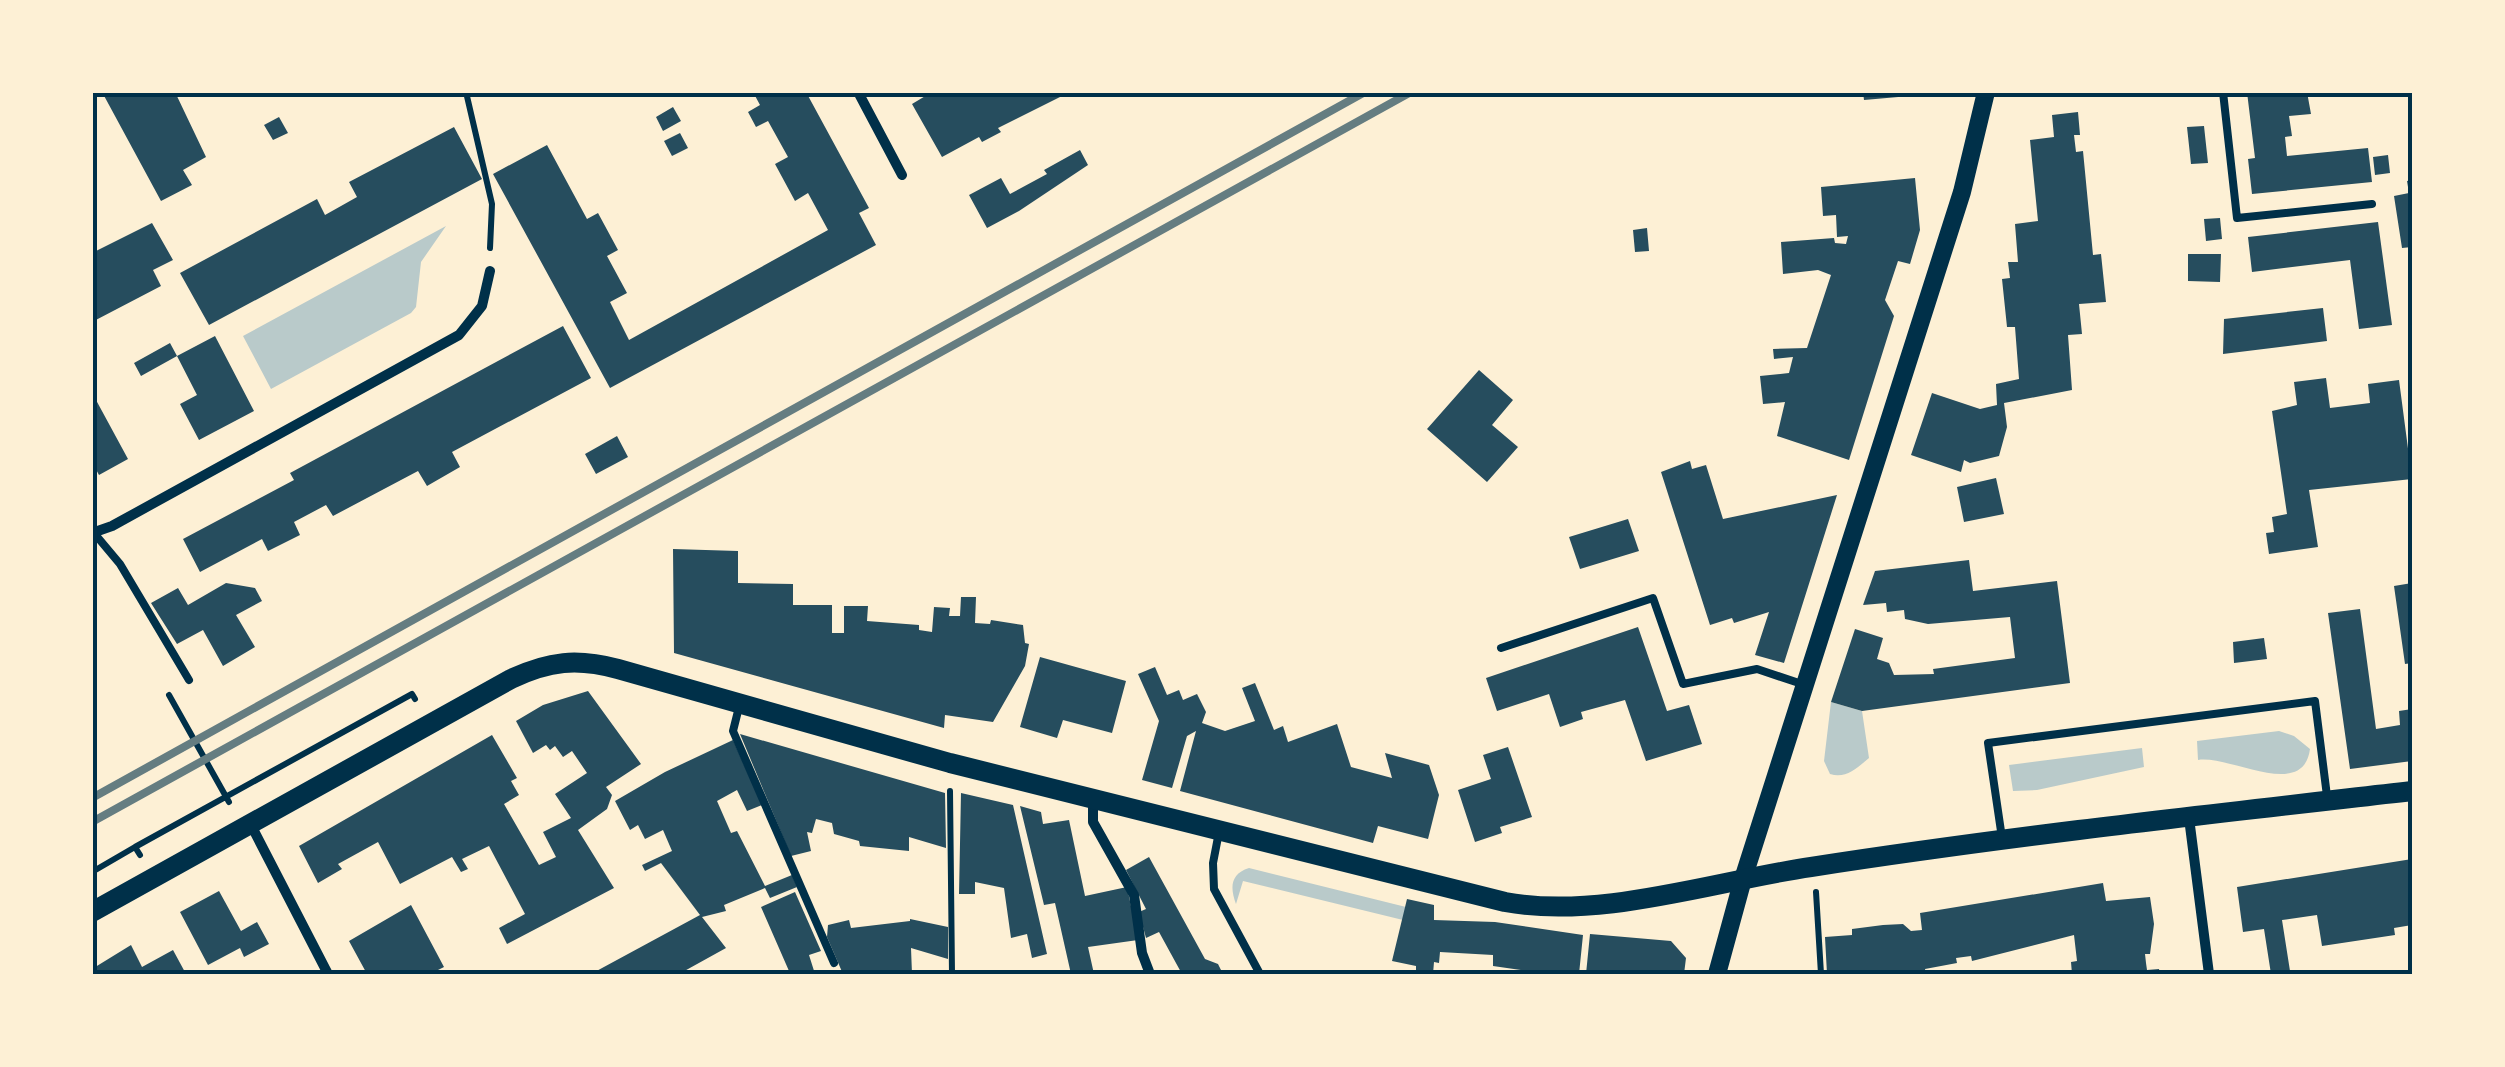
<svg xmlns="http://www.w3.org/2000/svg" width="2505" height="1067" font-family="Barlow,sans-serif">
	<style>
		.green { fill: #b9caca }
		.building { fill: #264d5e }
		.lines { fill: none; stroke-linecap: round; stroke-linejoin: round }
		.path { stroke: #003049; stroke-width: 6 }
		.service { stroke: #003049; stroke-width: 8 }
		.minor { stroke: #003049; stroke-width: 10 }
		.tertiary { stroke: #003049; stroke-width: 18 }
		.secondary { stroke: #003049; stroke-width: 20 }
		.rail { stroke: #657d81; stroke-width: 8 }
		.neatline { fill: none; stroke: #003049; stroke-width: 4 }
	</style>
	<rect width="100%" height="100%" fill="#fdf0d5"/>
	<!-- green -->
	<path class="green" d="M446,226L421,262L416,307L411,313L271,389L243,336Z
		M1831,702L1862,711L1869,758C1857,768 1846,779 1830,774L1824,761Z
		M2279,731L2294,736L2310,749C2303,801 2231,755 2198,760L2197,741Z
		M2142,748L2144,767L2037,790L2013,791L2009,765Z
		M1249,868L1406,907L1403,920L1243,881L1236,904C1230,888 1230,874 1249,868Z"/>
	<!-- building -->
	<path class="building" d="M102,92H175L206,157L183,170L192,185L161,201Z
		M753,92H806L869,208L859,213L876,245L610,388L493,174L547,145L587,219L598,213L618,250L607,256L627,293L610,302L629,340L828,230L808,193L795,201L775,164L788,157L768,121L756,127L748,112L760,105Z
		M932,92H1070L998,128L1001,132L982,142L979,137L942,157L912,104Z
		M1863,92H1921V95L1864,100Z
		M2247,92H2307L2311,114L2289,116L2292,136L2285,137L2287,156L2368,148L2372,182L2252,194L2248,159L2255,158Z
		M673,107L681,121L663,131L656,117Z
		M2078,112L2080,135H2074L2076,152L2083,151L2093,255L2101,254L2106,302L2079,304L2082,334L2068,335L2072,390L2004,403L2007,427L1999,456L1970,463L1964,460L1961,472L1911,455L1932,393L1980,409L1997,405L1996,384L2019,379L2015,327H2007L2002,279L2010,278L2008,262H2018L2015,224L2038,221L2030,140L2054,137L2052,115Z
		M279,117L288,133L273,140L264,125Z
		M2204,126L2208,163L2191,164L2187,127Z
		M454,127L482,179L209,325L180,273L317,199L325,215L357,197L349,182Z
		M680,133L688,148L672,156L664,141Z
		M1080,150L1088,165L1019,211L987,228L969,195L1001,178L1010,194L1047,174L1044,170Z
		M2388,155L2390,173L2375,175L2373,157Z
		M1915,178L1920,230L1910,264L1898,261L1885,300L1894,316L1849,460L1777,436L1785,402L1763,404L1760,376L1789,373L1793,357L1774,359L1773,349L1807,348L1831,275L1818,270L1783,274L1781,242L1834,238L1835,243L1846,244L1848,236L1837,237L1836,215L1823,216L1821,187Z
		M2412,180V247L2402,248L2394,196L2409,193L2407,181Z
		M2220,218L2222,239L2206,241L2204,219Z
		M2378,222L2392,325L2359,329L2350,260L2252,272L2248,237Z
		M152,223L173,260L153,270L161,286L92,322V253Z
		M1647,228L1649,251L1635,252L1633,230Z
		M2188,254H2221L2220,282L2188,281Z
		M2323,308L2327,341L2223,354L2224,319Z
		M563,326L591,378L452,452L460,467L427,486L418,471L333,516L326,505L294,522L300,535L268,551L262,539L200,572L183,539L294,480L290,473Z
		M215,336L254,411L199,440L180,404L197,395L177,356Z
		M170,343L177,356L141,376L134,363Z
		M1479,370L1513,400L1492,425L1518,447L1487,482L1427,429Z
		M2326,378L2330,408L2370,403L2368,384L2399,380L2412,479L2309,490L2318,547L2269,554L2266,533L2274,532L2272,517L2287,514L2272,411L2297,405L2294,382Z
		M96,400L128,459L99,475L92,462V402Z
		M617,436L628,457L596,474L585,454Z
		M1690,461L1692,469L1706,465L1723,519L1837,495L1784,663L1755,655L1769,612L1734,623L1732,618L1710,625L1661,472Z
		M1996,478L2004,514L1964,522L1957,487Z
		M1628,519L1639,551L1580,569L1569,537Z
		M673,549L738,551V583L793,584V605H832V633H844V606H868L867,621L919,625V630L932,632L934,607L950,608L949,616H960L961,597H976L975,623L990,624L991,620L1023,625L1025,643L1029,644L1025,666L993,722L945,715L944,728L674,653Z
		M1969,560L1973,591L2057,581L2070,683L1862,711L1831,702L1855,629L1883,638L1877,659L1889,663L1894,675L1934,674L1933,669L2015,658L2010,617L1928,624L1905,619L1904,610L1887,612L1886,603L1863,605L1875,571Z
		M226,583L255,588L262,601L236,615L255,647L223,666L203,630L177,644L151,603L178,588L188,605Z
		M2412,583V663L2405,664L2394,586Z
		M2360,609L2376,729L2400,725L2399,711L2412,709V761L2350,769L2328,613Z
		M1638,627L1667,711L1689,705L1702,744L1646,761L1625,700L1581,712L1583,719L1560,727L1549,694L1497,711L1486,678Z
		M2264,638L2267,659L2234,663L2233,642Z
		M1040,657L1126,681L1112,733L1063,720L1057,738L1020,727Z
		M1155,667L1167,695L1179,690L1183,700L1197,694L1206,712L1202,723L1225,731L1255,721L1242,688L1255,683L1274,730L1283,726L1288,742L1337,724L1351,767L1392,778L1385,753L1429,765L1439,795L1428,839L1378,826L1373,843L1180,791L1196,731L1187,736L1172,788L1142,780L1159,721L1138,674Z
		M588,691L641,764L606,787L612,795L607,809L578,830L614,888L507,944L499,928L525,914L489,846L462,859L468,869L461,872L452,857L400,884L378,842L338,864L342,869L318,883L299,846L492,735L517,778L511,781L519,795L504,804L539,865L556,857L543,832L571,818L555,794L587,773L572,751L563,757L555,746L550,750L546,745L533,753L516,721L543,705Z
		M740,734L945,793L946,848L909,837V851L860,846L859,841L834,834L832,823L816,819L812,833L807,832L811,851L791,856Z
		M733,740L762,805L747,811L737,790L717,801L731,833L737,831L765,886L792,875L797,887L770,898L765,888L724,905L726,911L702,917L726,948L679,974H591L700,915L661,863L645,871L642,865L672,851L663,830L645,839L638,825L630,830L615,801L665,772Z
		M1508,747L1532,817L1500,827L1502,833L1475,842L1458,790L1491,779L1483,755Z
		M961,793L1013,805L1047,954L1032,958L1027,934L1011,938L1004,888L975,882V894H959Z
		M1020,806L1041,812L1043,824L1069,820L1085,896L1127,887L1138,940L1088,947L1094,974H1071L1055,903L1044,905Z
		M1149,857L1205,959L1218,964L1223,974H1182L1159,932L1146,938L1139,912L1146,909L1126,870Z
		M2412,859V925L2394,928L2395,935L2322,946L2317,915L2282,920L2290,971L2271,974L2264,929L2243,932L2237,887Z
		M2103,883L2106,901L2150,897L2154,924L2150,954H2145L2146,963L2147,970L2159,969L2160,974H2072L2071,962L2077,961L2074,935L1972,961L1971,956L1956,958L1957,963L1925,969L1926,974H1827L1825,937L1852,935V929L1883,925L1903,924L1911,931L1922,930L1920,913Z
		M219,891L241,931L257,922L269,944L244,957L240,948L208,965L180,912Z
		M795,892L821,951L809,955L815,974H782L789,971L761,907Z
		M1407,899L1434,905V920L1495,922L1583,935L1579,974H1549L1493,966V955L1440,952L1439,963L1434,962L1433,974H1416V966L1392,961Z
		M411,905L444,967L430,974H367L349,941Z
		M910,919L948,927V959L911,948L912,974H843L827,937L828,925L849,920L851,928L910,921Z
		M1590,934L1671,941L1686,958L1684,974H1586Z
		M131,945L142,967L173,950L186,974H92V969Z"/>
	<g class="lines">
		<!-- path -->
		<path class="path" d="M466,92L492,204L490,248
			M169,695L229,802
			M950,791L952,974
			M140,855L135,847L412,694L415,699
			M92,872L135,847
			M1816,892L1821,974"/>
		<!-- service -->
		<path class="service" d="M2223,92L2237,218L2372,204
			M94,533L120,564L189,680
			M1501,648L1653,598L1683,684L1757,669L1802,684
			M739,707L733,731L834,963
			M1219,832L1213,863L1214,889L1260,974
			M2002,838L1988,743L2315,701L2327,796"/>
		<!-- minor -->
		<path class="minor" d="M858,92L902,175
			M92,165V196
			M92,533L112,526L459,335L482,306L490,271
			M1093,799V822L1134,895L1142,953L1150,974
			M2189,818L2209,974
			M251,825L328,974"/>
		<!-- tertiary -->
		<path class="tertiary" d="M1717,974L1743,879L1962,192L1986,92"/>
		<!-- secondary -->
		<path class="secondary" d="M92,912L511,679C549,661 577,658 618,669L950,763L1505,902C1600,920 1715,881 1811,867C2011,836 2212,814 2412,791"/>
		<!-- rail -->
		<path class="rail" d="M92,798L1365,92
			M92,822L1411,92"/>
	</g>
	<!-- border -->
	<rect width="2505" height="1067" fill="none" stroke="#fdf0d5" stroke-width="190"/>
	<rect x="95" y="95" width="2315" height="877" class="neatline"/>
</svg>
